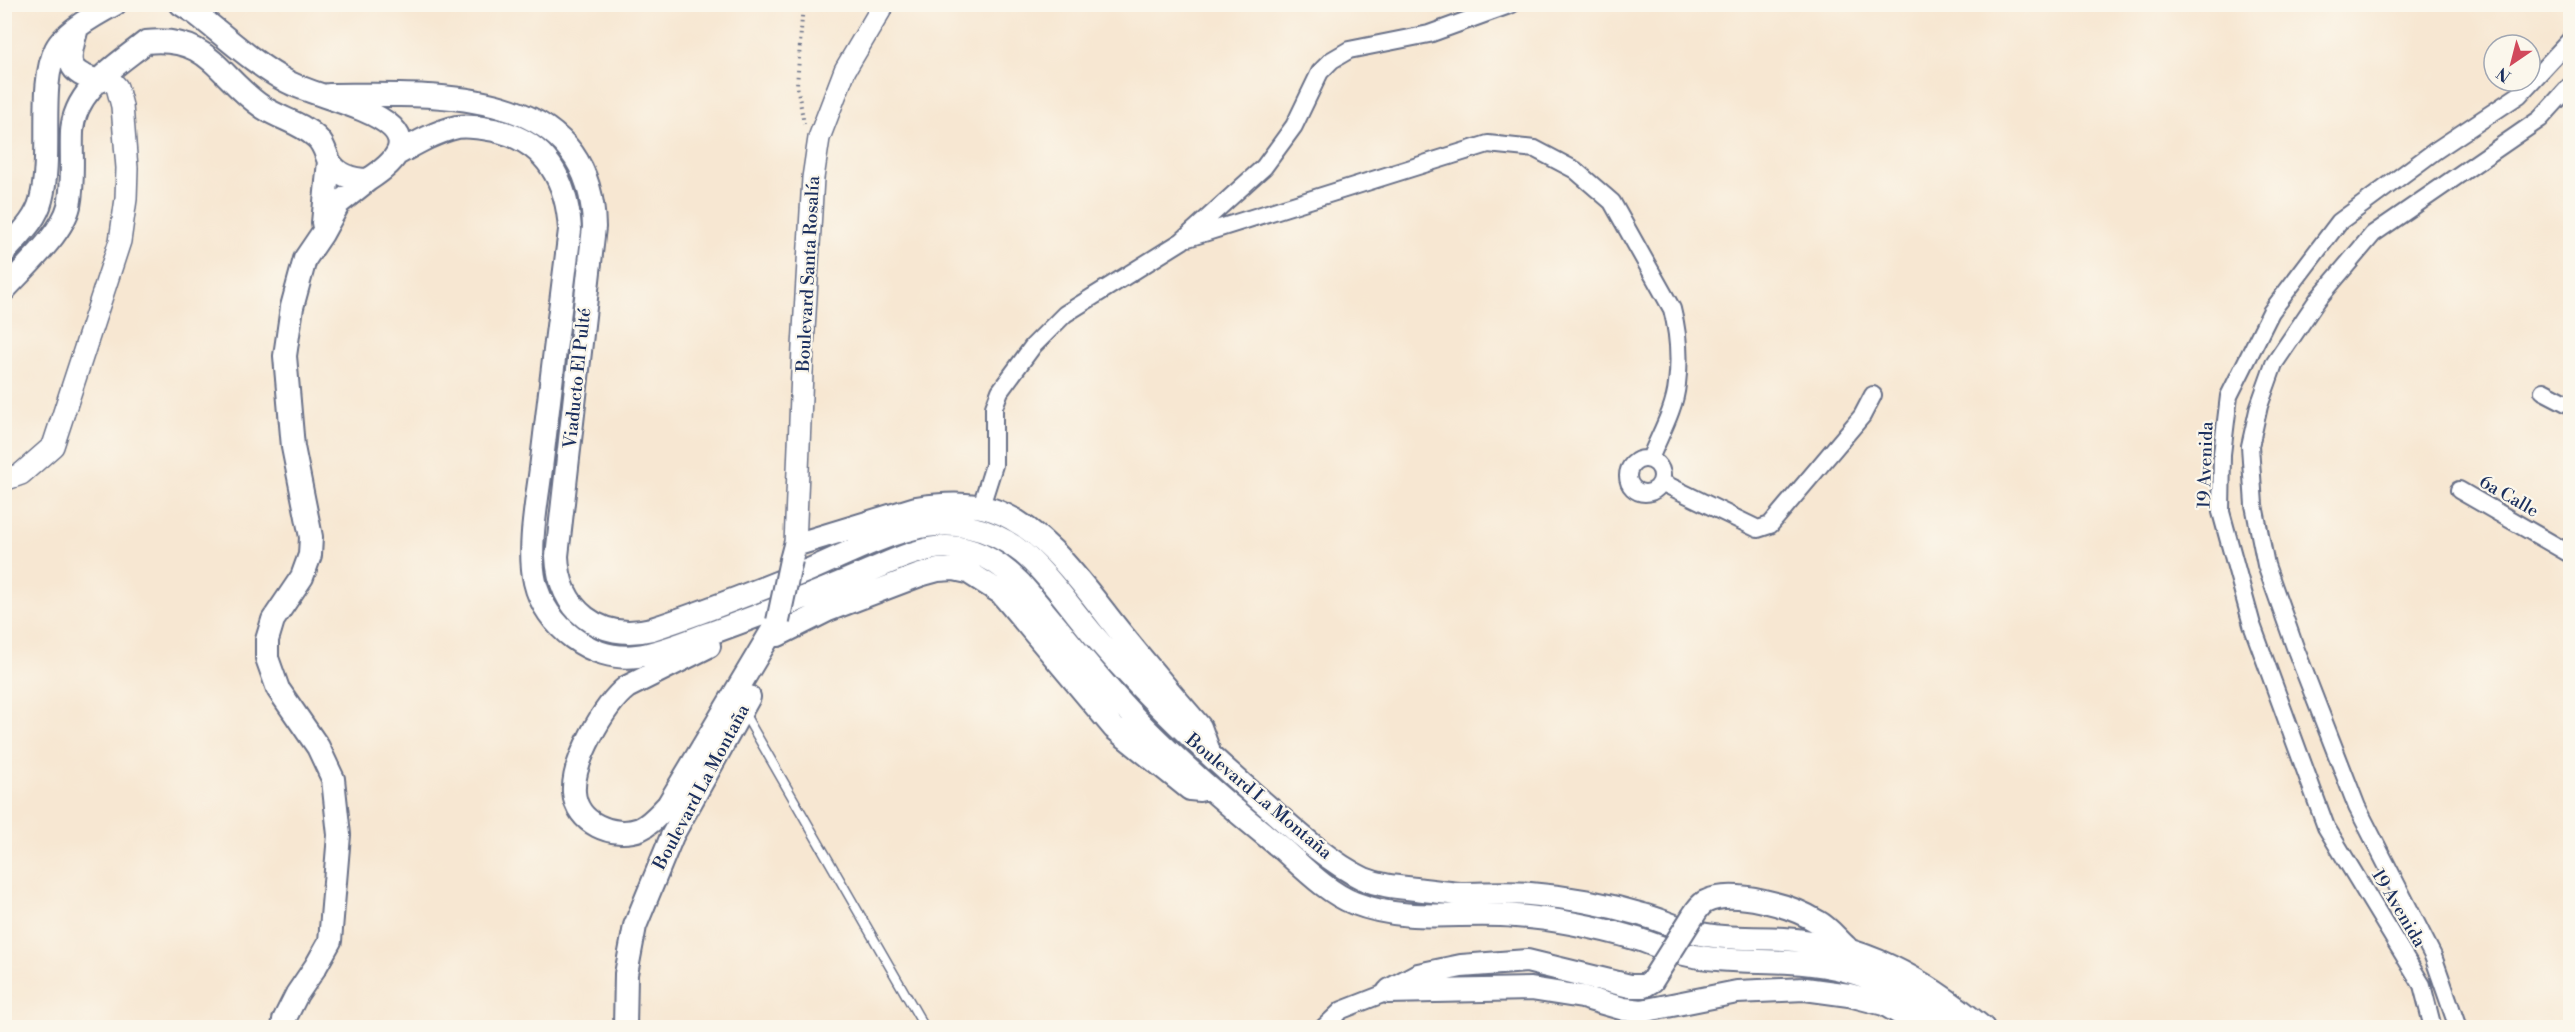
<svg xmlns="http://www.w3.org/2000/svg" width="2575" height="1032" font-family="'Libre Bodoni',serif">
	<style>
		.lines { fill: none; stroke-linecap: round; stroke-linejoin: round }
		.service-casing { stroke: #686f87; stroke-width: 11 }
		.minor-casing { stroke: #686f87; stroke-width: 20 }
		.tertiary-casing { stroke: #686f87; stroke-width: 24 }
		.secondary-casing { stroke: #686f87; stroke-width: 26 }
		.path { stroke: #686f87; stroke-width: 4; stroke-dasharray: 1.5 4.5; stroke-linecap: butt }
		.service { stroke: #fff; stroke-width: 8 }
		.minor { stroke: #fff; stroke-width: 16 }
		.tertiary { stroke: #fff; stroke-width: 21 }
		.secondary { stroke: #fff; stroke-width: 22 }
		.secondary-bridge-casing { stroke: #686f87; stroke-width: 26; stroke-linecap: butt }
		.secondary-bridge { stroke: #fff; stroke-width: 22 }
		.labels { text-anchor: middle; stroke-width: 4.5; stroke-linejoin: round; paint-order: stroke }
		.street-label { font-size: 18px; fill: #1b2f5e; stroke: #fbf7ec }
	</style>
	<rect width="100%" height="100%" fill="#fbf7ec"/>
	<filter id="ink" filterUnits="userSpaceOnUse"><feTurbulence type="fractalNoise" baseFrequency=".0167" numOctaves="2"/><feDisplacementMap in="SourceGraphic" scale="12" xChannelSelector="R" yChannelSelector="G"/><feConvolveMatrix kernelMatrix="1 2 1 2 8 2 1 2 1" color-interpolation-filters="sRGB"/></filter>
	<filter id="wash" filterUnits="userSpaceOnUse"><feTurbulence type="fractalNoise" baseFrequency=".008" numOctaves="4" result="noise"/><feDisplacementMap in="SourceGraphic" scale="24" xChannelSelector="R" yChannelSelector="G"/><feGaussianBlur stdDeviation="1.35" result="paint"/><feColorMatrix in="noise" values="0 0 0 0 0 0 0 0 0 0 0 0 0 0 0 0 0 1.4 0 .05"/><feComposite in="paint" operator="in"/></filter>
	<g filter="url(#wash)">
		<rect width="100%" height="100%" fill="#f7e7d2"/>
	</g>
	<g filter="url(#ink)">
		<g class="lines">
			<!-- service casing -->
			<g class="service-casing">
				<path id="service" d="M744,713L925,1028"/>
			</g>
			<!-- minor casing -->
			<g class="minor-casing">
				<path id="minor" d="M1188,238L1488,144L1535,149L1575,170L1612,202L1672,309C1678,332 1680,360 1677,384C1675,409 1659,436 1650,459
					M2543,391L2570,405
					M1628 476a17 17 0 1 1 34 0a17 17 0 1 1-34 0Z
					M1661,482L1758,529L1770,525L1862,416L1873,395
					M2459,490L2570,554
					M981,506L994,465V407L1000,391L1033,346L1065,314L1182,241L1264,167L1294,126L1320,72L1332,60L1349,50L1429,34L1512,4
					M1323,1028L1342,1010L1388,992
					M2433,1028L2422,985L2326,827L2252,625L2221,512L2222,454L2229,396L2271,312L2339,222L2435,151L2519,95L2570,40
					M2458,1028L2433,956L2357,807L2296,650L2266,565L2254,505L2250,446L2259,406L2274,364L2318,299L2373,234L2540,119L2570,86"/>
			</g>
			<!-- tertiary casing -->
			<g class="tertiary-casing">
				<path id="tertiary" d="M4,480L21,474L53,446L120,241L126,199L127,168L122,106L117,87L106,75
					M795,545L803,347L813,178L819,138L845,70L884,4"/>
			</g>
			<!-- secondary casing -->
			<g class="secondary-casing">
				<path id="secondary" d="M77,28C68,60 63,72 100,81
					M329,95C432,95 591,82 594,227L557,556C559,610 599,642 652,629C705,612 757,591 809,570C858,550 913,515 969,527C1013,536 1037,564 1064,598C1081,620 1099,642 1117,662C1164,714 1214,760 1266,805C1294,830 1330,863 1364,879C1381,886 1398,887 1416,889C1431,891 1446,893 1461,894C1484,894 1507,892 1530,894C1568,897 1606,904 1643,915C1662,920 1681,930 1701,934C1728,940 1756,937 1784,939C1863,944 1923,978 1983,1028
					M399,153C418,142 436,132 457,127C469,125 483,128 494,130C546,141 567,180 570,230C560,307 551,383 542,460C538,497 527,546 535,582C545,626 592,662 637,656C662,653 687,641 711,633C760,615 810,596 859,575C885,565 916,548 945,547C975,546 1000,563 1020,583C1062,631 1100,683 1145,728C1187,770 1234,810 1280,847C1302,866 1326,892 1354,903C1409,924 1460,911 1516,916C1557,919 1595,927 1634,938C1649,942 1664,950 1680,953C1716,962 1753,960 1789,962C1855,965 1902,987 1953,1028
					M323,223L329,161
					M4,253C17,237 36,221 41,200C53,156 38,85 56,49C65,31 98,13 115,4
					M4,290C24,268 62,234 69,206C74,182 71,156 72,132C74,90 116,66 146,42C211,35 218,78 264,108C281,119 301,123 316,137C324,144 325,152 329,161C337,175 353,180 368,180C461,121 324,102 288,82C254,64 225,36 195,13L181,4
					M791,560L795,545L916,508C940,504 970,502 993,510C1046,528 1086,590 1120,632C1146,664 1173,696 1200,727L1208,749
					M778,635L828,610L920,575L938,570L954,569L968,572L1001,593L1114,728L1190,789L1200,790
					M709,646L627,687C604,705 572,762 574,792C576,823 613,839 640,829C651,824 659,814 668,805L778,621
					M1693,916C1696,911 1700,905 1705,902C1733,888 1793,906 1818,922C1829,928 1837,939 1846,947
					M1390,990L1418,975L1461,966L1527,961L1630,986H1644L1652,981
					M1388,992L1531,989L1582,997L1624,1009L1642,1011L1737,992L1805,989L1849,995L1884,1004L1925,1028
					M283,1028L284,1020L297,994L316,966L330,941L339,835L333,779L318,747L278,689L267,658V640L273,620L302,577L310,555L311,537L293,447L285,356L292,307L305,259L322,234L339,203L368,180
					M625,1028L626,974L635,926L672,836L749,697"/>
			</g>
			<!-- path -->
			<path class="path" d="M803,4L797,85L804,124"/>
			<!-- service -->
			<use href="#service" class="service"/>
			<!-- minor -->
			<use href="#minor" class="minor"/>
			<!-- tertiary -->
			<use href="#tertiary" class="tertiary"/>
			<!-- secondary -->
			<use href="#secondary" class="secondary"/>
			<!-- secondary-bridge casing -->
			<g class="secondary-bridge-casing">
				<path id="secondary-bridge" d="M778,621L791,560
					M1652,981L1693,916"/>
			</g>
			<!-- secondary-bridge -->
			<use href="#secondary-bridge" class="secondary-bridge"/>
		</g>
	</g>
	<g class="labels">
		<!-- street labels -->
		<g class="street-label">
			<text transform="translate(808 274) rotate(-87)" y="6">Boulevard Santa Rosalía</text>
			<text transform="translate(577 378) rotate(-84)" y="6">Viaducto El Pulté</text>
			<text transform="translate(2205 465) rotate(-88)" y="6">19 Avenida</text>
			<text transform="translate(2509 496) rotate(30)" y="6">6a Calle</text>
			<text transform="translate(701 787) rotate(-62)" y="6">Boulevard La Montaña</text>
			<text transform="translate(1259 796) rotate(40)" y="6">Boulevard La Montaña</text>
			<text transform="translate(2399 908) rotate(59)" y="6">19 Avenida</text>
		</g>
	</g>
	<!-- margin -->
	<rect width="2575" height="1032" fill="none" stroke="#fbf7ec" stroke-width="24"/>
	<!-- north arrow -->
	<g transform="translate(2512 63) rotate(215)"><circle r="28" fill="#fbf7ec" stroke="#a1a7b3" stroke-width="1.5"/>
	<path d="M0-4.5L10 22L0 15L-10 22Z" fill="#d1495b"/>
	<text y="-9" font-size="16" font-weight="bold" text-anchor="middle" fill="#1b2f5e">N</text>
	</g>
</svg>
